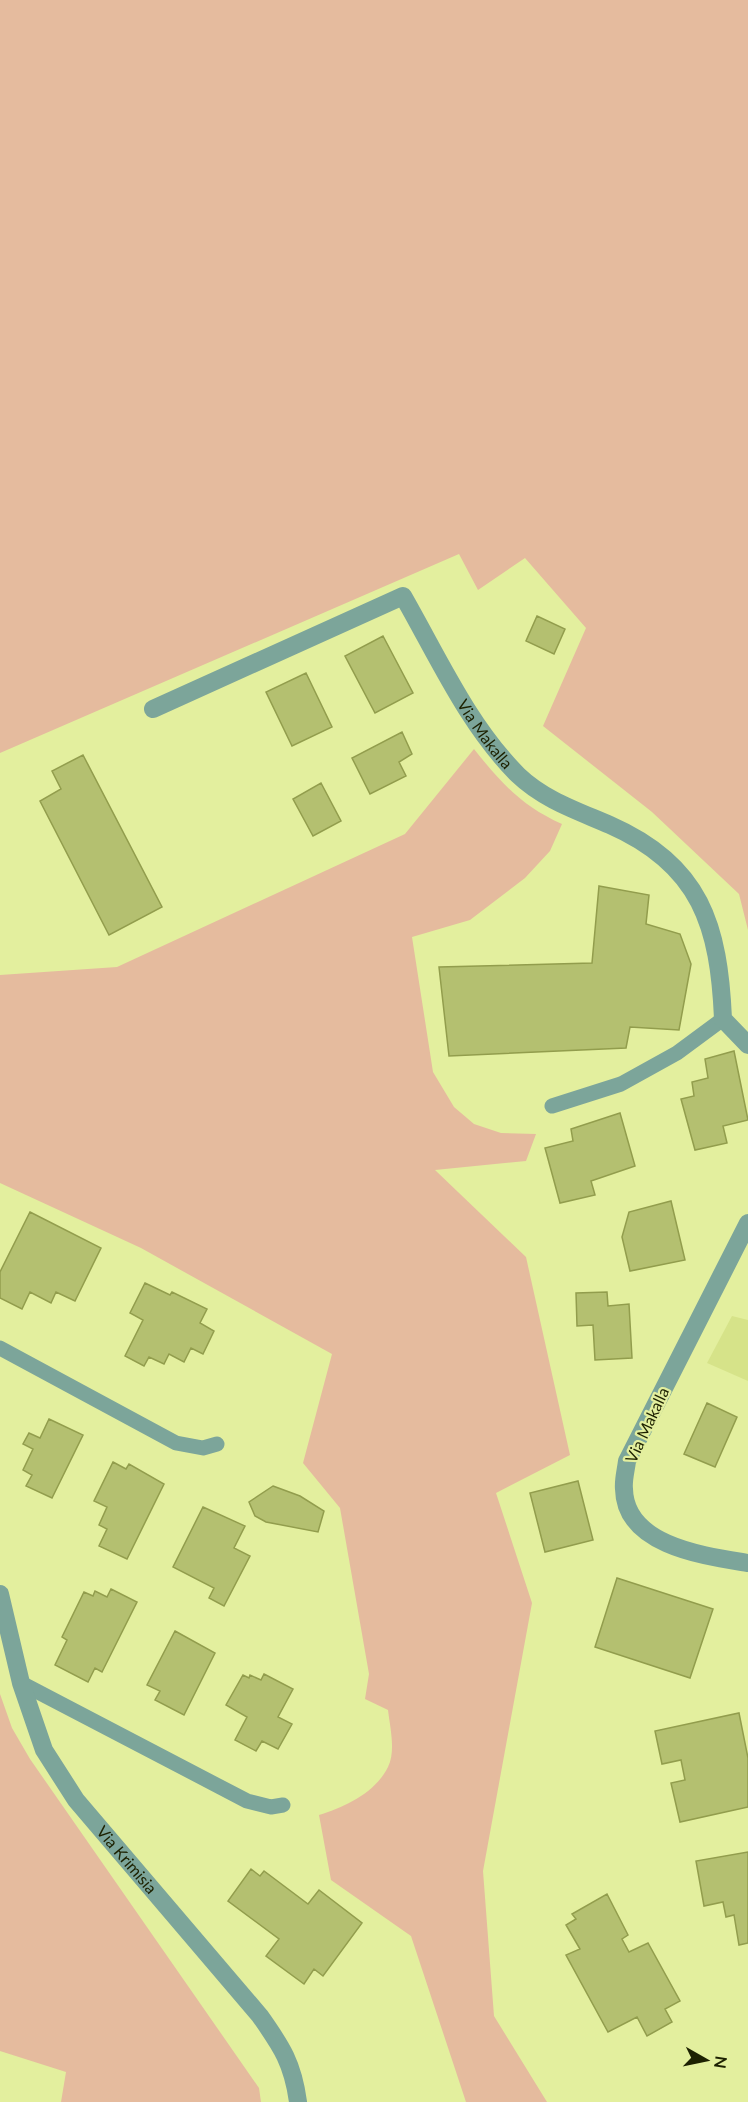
<svg xmlns="http://www.w3.org/2000/svg" width="748" height="2102" font-family="Lato,sans-serif">
	<style>
		.built { fill: #d6e389 }
		.green { fill: #e5bb9e }
		.building { fill: #b4c070; stroke: #929d4d; stroke-width: 1.5 }
		.lines { fill: none; stroke-linecap: round; stroke-linejoin: round }
		.lane { stroke: #7ca59a; stroke-width: 15 }
		.street { stroke: #7ca59a; stroke-width: 18 }
		.labels { text-anchor: middle; stroke-width: 4.5; stroke-linejoin: round; paint-order: stroke }
		.street-label { font-size: 16px; fill: #1d2101; stroke: #e3ef9e }
	</style>
	<rect width="100%" height="100%" fill="#e3ef9e"/>
	<!-- built -->
	<path class="built" d="M732,1316L748,1320V1381L707,1363Z"/>
	<!-- green -->
	<path class="green" d="M0,0H748V930L739,894L652,812L543,726L586,628L525,558L478,590L459,554L0,753Z
		M474,749C501,783 522,806 562,824L550,851L525,878L470,920L412,937L433,1072L454,1107L474,1124L501,1133L536,1134L526,1161L435,1170L526,1257L570,1455L496,1493L532,1603L483,1871L494,2016L547,2102H466L411,1936L331,1880L319,1815C345,1807 375,1793 388,1767C396,1751 390,1727 388,1710L365,1699L369,1674L340,1508L303,1463L332,1354L141,1248L0,1183V975L117,967L405,834Z
		M0,1694L12,1728L30,1759L259,2088L261,2102H61L66,2072L0,2051Z"/>
	<!-- building -->
	<path class="building" d="M537,616L565,629L554,654L526,641Z
		M383,636L413,693L375,713L345,656Z
		M306,673L332,727L292,746L266,692Z
		M402,732L412,754L399,762L406,776L370,794L352,758Z
		M83,755L162,907L109,935L40,801L61,789L52,771Z
		M321,783L341,821L313,836L293,799Z
		M599,886L649,895L646,924L680,934L691,964L679,1030L630,1027L626,1048L449,1056L439,967L592,963Z
		M734,1051L748,1120L723,1126L727,1143L695,1150L681,1099L694,1096L692,1082L708,1078L705,1059Z
		M620,1113L635,1166L591,1181L595,1195L560,1203L545,1148L573,1141L571,1129Z
		M671,1201L685,1260L630,1271L622,1237L629,1212Z
		M30,1212L101,1248L75,1301L56,1292L51,1303L30,1292L22,1309L0,1298V1272Z
		M145,1283L170,1295L172,1292L207,1309L200,1323L214,1331L203,1354L191,1348L184,1362L169,1354L164,1364L149,1357L144,1366L125,1356L143,1320L130,1313Z
		M607,1292L608,1306L629,1304L632,1358L595,1360L593,1325L577,1326L576,1293Z
		M707,1403L737,1417L715,1467L684,1454Z
		M49,1419L83,1435L52,1498L26,1486L32,1475L23,1470L33,1449L23,1444L29,1433L40,1438Z
		M113,1462L126,1469L129,1464L164,1484L127,1559L99,1546L107,1529L99,1525L107,1507L94,1501Z
		M578,1481L593,1540L545,1552L530,1493Z
		M273,1486L300,1496L324,1511L318,1532L266,1522L255,1516L249,1502Z
		M203,1507L245,1526L234,1548L250,1556L224,1606L209,1598L214,1588L173,1567Z
		M617,1578L713,1609L690,1678L595,1647Z
		M111,1589L137,1602L102,1672L95,1668L88,1682L55,1665L67,1640L62,1637L84,1592L93,1596L95,1591L107,1597Z
		M175,1631L215,1653L184,1715L155,1700L160,1691L147,1685Z
		M264,1674L293,1689L278,1717L292,1724L278,1749L262,1741L256,1751L235,1740L247,1717L226,1705L243,1675L249,1678L250,1675L261,1680Z
		M739,1713L748,1758V1807L680,1822L671,1783L685,1780L681,1760L662,1764L655,1731Z
		M748,1852V1943L739,1945L734,1915L726,1917L723,1902L704,1906L696,1861Z
		M251,1869L260,1876L264,1871L308,1904L319,1890L362,1923L323,1976L314,1969L304,1984L266,1956L279,1939L228,1901Z
		M607,1894L628,1935L622,1939L629,1952L648,1943L680,2001L665,2009L672,2022L647,2036L637,2017L608,2032L566,1955L580,1949L566,1925L576,1919L572,1914Z"/>
	<g class="lines">
		<!-- lane -->
		<path class="lane" d="M552,1106L621,1084L677,1053L723,1019
			M0,1348L176,1443L203,1448L217,1444
			M21,1683L247,1801L271,1807L283,1805"/>
		<!-- street -->
		<g class="street">
			<path id="s1" d="M153,709L403,596C438,657 468,725 518,775C544,800 578,811 610,825C701,865 719,926 723,1019L748,1045"/>
			<path d="M748,1223L627,1461C626,1470 623,1480 624,1489C625,1546 705,1556 748,1563"/>
			<path id="s2" d="M0,1594L21,1683L44,1750L76,1800L260,2016C282,2047 293,2064 298,2102"/>
		</g>
	</g>
	<g class="labels">
		<!-- street labels -->
		<g class="street-label">
			<text dy="6" stroke="none"><textPath href="#s1" startOffset="435">Via Makalla</textPath></text>
			<text transform="translate(647 1425) rotate(-65)" y="6">Via Makalla</text>
			<text dy="6" stroke="none"><textPath href="#s2" startOffset="300">Via Krimisia</textPath></text>
		</g>
	</g>
	<!-- north arrow -->
	<g transform="translate(706 2060) rotate(99)" stroke="#e3ef9e" stroke-width="4.5" paint-order="stroke">
	<path d="M0-4.5L10 22L0 15L-10 22Z" fill="#1d2101"/>
	<text y="-9" font-size="16" font-weight="bold" text-anchor="middle" fill="#1d2101">N</text>
	</g>
</svg>
